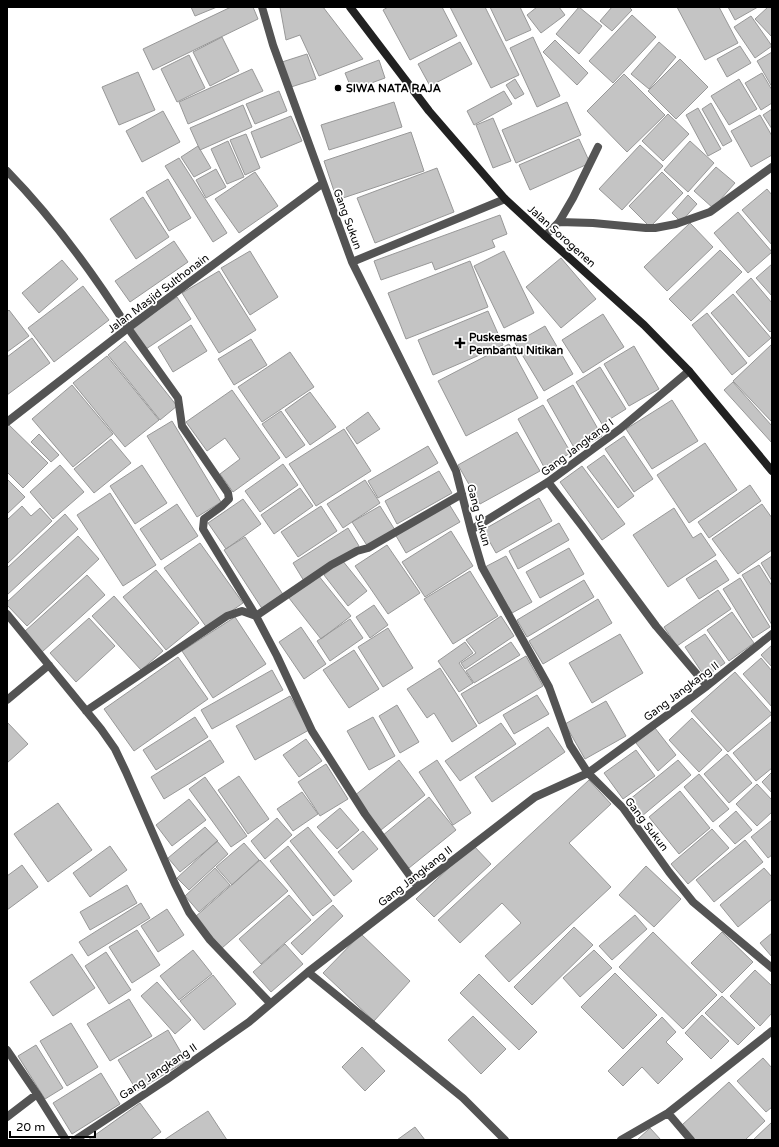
<svg xmlns="http://www.w3.org/2000/svg" width="779" height="1147" font-family="'Varela Round',sans-serif">
	<style>
		.building { fill: #c4c4c4; stroke: #989898 }
		.lines { fill: none; stroke-linecap: round; stroke-linejoin: round }
		.lane { stroke: #545454; stroke-width: 8 }
		.street { stroke: #545454; stroke-width: 8 }
		.secondary { stroke: #212121; stroke-width: 8 }
		.poi-dot { fill: #000; stroke: #fff; stroke-width: 1.5 }
		.labels { text-anchor: middle; stroke-width: 3.5; stroke-linejoin: round; paint-order: stroke }
		.poi-label { font-size: 11px; font-weight: bold; fill: #000; stroke: #fff; text-anchor: start }
		.street-label { font-size: 11px; fill: #000; stroke: #fff }
	</style>
	<rect width="100%" height="100%" fill="#fff"/>
	<!-- building -->
	<path class="building" d="M191,7H217L195,16Z
		M231,7H253L258,19L153,70L143,49Z
		M280,7H323L363,59L319,76L300,35L286,40Z
		M388,7H442L457,36L410,60L383,10Z
		M450,7H485L519,75L491,88Z
		M490,7H520L531,30L506,41Z
		M537,7H559L565,15L541,33L527,15Z
		M579,7L602,26L579,54L556,34Z
		M612,7H629L632,10L612,31L600,21Z
		M677,7H719L738,43L705,60Z
		M728,7H758L735,20Z
		M768,7H772V37L755,19Z
		M632,15L656,37L613,83L589,61Z
		M751,16L772,46L755,58L734,27Z
		M222,37L239,71L210,86L193,52Z
		M533,37L560,96L537,107L510,48Z
		M555,40L588,73L577,85L543,52Z
		M460,42L472,64L430,86L418,64Z
		M659,42L676,57L649,89L631,74Z
		M740,46L751,63L727,77L717,59Z
		M772,52V87L757,61Z
		M307,54L316,79L291,87L282,62Z
		M189,55L205,88L177,102L161,69Z
		M680,59L708,87L676,119L648,91Z
		M379,60L385,78L352,90L345,73Z
		M252,69L263,91L188,124L179,102Z
		M138,72L155,110L119,125L102,87Z
		M762,73L772,90V103L761,110L745,83Z
		M624,74L665,115L627,152L587,111Z
		M515,79L524,94L515,99L506,85Z
		M739,79L757,109L729,125L711,96Z
		M279,91L287,111L255,124L246,104Z
		M504,91L512,104L474,125L467,111Z
		M394,102L402,127L329,150L321,125Z
		M567,102L581,135L516,163L502,130Z
		M711,103L732,141L723,146L702,109Z
		M243,105L252,127L200,150L190,128Z
		M698,108L721,149L708,156L686,115Z
		M772,109V129L763,115Z
		M163,111L180,142L142,162L126,131Z
		M668,114L689,134L663,161L642,141Z
		M760,115L772,136V155L751,167L731,131Z
		M291,116L302,141L261,158L251,132Z
		M493,118L511,161L493,168L476,125Z
		M411,132L424,171L337,200L324,161Z
		M246,134L260,168L245,175L230,140Z
		M579,139L590,163L530,190L519,165Z
		M228,141L244,177L227,184L211,149Z
		M690,141L714,163L688,192L664,170Z
		M640,145L663,166L622,210L599,189Z
		M198,146L211,168L194,177L181,157Z
		M179,158L227,233L213,242L165,166Z
		M716,167L735,183L713,208L694,191Z
		M437,168L454,212L375,243L357,198Z
		M216,169L226,187L206,198L196,180Z
		M255,172L278,206L239,233L215,199Z
		M662,172L683,193L650,227L629,206Z
		M168,179L191,218L169,231L146,192Z
		M767,189L772,195V245L742,210Z
		M688,195L697,204L681,222L672,213Z
		M143,197L169,237L136,259L110,219Z
		M738,212L772,252L748,273L714,233Z
		M500,215L507,234L492,240L495,247L435,270L432,262L381,280L374,261Z
		M690,223L713,247L667,291L644,267Z
		M174,241L188,262L130,302L115,281Z
		M720,250L742,272L691,321L669,299Z
		M250,251L278,297L250,315L221,268Z
		M504,251L534,313L504,328L474,266Z
		M561,258L596,299L561,328L526,287Z
		M62,260L78,279L39,313L22,293Z
		M470,261L488,307L406,339L388,293Z
		M772,264V296L756,278Z
		M219,271L256,330L219,353L182,293Z
		M751,278L772,303V330L770,332L736,292Z
		M83,286L109,320L54,362L28,328Z
		M733,294L771,338L749,357L711,313Z
		M177,297L191,319L146,349L131,328Z
		M9,310L29,336L7,352V312Z
		M488,311L503,345L433,375L418,340Z
		M707,313L747,363L732,375L692,325Z
		M603,314L624,347L583,373L562,340Z
		M191,325L207,351L173,372L158,347Z
		M545,326L573,374L544,391L515,343Z
		M32,338L50,363L7,395V357Z
		M251,339L267,365L234,385L218,359Z
		M125,341L177,406L160,420L108,355Z
		M509,344L538,398L466,436L438,381Z
		M772,344V422L733,381Z
		M634,346L659,389L629,406L604,364Z
		M290,352L314,387L262,422L238,387Z
		M107,356L159,420L125,447L73,383Z
		M600,367L626,409L602,424L576,382Z
		M733,382L772,426V443L724,390Z
		M72,385L113,434L73,467L32,419Z
		M573,385L602,436L576,451L547,400Z
		M232,390L280,458L233,492L220,474L240,459L225,438L207,451L186,422Z
		M310,392L336,427L310,445L285,410Z
		M672,400L698,441L652,469L626,429Z
		M543,405L571,453L544,467L518,419Z
		M281,411L305,445L286,458L262,424Z
		M368,412L380,429L357,444L346,428Z
		M172,421L221,502L197,517L147,436Z
		M7,423L48,463L23,488L7,472Z
		M344,429L371,471L316,506L289,464Z
		M517,432L540,471L480,504L458,465Z
		M39,434L59,455L51,462L31,442Z
		M624,436L653,479L634,492L605,449Z
		M111,439L131,463L94,493L74,469Z
		M705,443L737,490L689,523L657,475Z
		M428,446L438,463L378,498L368,481Z
		M604,455L634,496L618,508L587,467Z
		M283,464L298,485L260,512L245,491Z
		M60,465L84,492L53,519L30,492Z
		M142,465L167,503L135,524L110,486Z
		M582,466L625,524L602,540L560,482Z
		M439,471L452,493L397,524L385,501Z
		M7,479L25,497L7,514Z
		M365,480L380,503L343,528L327,504Z
		M750,485L761,501L709,538L698,522Z
		M300,488L313,506L274,534L261,515Z
		M110,493L156,565L123,586L77,515Z
		M539,498L552,521L496,553L483,530Z
		M243,499L261,524L226,549L208,523Z
		M177,504L198,536L161,560L140,529Z
		M449,504L460,522L406,553L395,534Z
		M762,504L772,518V550L738,574L712,539Z
		M22,506L31,516L40,508L52,521L7,564V520Z
		M321,506L337,531L298,557L281,532Z
		M380,506L395,530L368,547L352,522Z
		M674,508L693,538L701,533L716,555L668,587L633,535Z
		M65,514L78,529L7,595V568Z
		M559,523L569,540L518,569L509,551Z
		M348,528L359,546L304,581L293,563Z
		M451,531L473,566L425,597L402,562Z
		M78,536L99,559L27,626L7,605V602Z
		M245,537L284,596L263,610L224,550Z
		M200,543L243,603L207,628L164,568Z
		M387,545L420,593L388,614L355,566Z
		M569,548L584,574L540,598L526,572Z
		M506,556L532,602L512,613L485,567Z
		M772,556V581L761,563Z
		M342,560L367,591L348,606L324,575Z
		M716,560L729,580L699,599L686,579Z
		M759,565L772,586V625L742,575Z
		M156,570L199,623L166,650L123,597Z
		M470,571L498,616L453,644L424,599Z
		M87,575L105,595L42,652L24,632Z
		M318,575L351,616L321,639L289,598Z
		M740,578L770,627L753,638L723,589Z
		M584,580L594,597L527,637L517,620Z
		M718,590L731,609L677,646L664,627Z
		M114,596L163,651L141,670L92,616Z
		M598,599L612,623L543,664L529,641Z
		M374,605L388,625L370,638L356,617Z
		M732,612L754,643L729,661L707,630Z
		M501,616L514,636L465,669L461,663L476,653L466,640Z
		M235,617L266,664L213,698L182,651Z
		M89,618L115,646L76,682L50,653Z
		M350,619L363,638L330,661L317,641Z
		M301,627L326,664L304,679L279,642Z
		M388,628L413,668L383,687L358,647Z
		M620,634L643,673L592,703L569,663Z
		M705,634L725,663L705,677L685,647Z
		M465,642L473,653L459,663L473,683L459,692L438,661Z
		M511,642L520,655L474,683L466,671Z
		M772,645V667L761,655Z
		M354,650L379,689L349,708L323,670Z
		M526,656L543,686L479,724L461,694Z
		M178,657L208,699L134,751L104,709Z
		M761,658L772,671V707L743,674Z
		M440,668L477,726L452,742L434,713L427,718L407,689Z
		M272,670L283,690L212,729L201,710Z
		M735,672L772,714L728,752L691,711Z
		M537,695L549,714L514,734L503,715Z
		M290,696L309,730L255,760L236,726Z
		M606,701L626,736L585,759L565,724Z
		M397,705L419,742L400,753L379,716Z
		M195,717L208,737L156,770L143,750Z
		M373,717L395,756L369,770L347,731Z
		M692,718L722,750L699,772L669,740Z
		M772,721V768L756,781L733,753Z
		M7,722L28,744L7,763Z
		M501,723L516,744L460,781L445,761Z
		M548,727L565,752L492,802L475,777Z
		M655,728L676,755L658,771L636,743Z
		M306,739L322,761L299,777L283,755Z
		M210,740L224,762L164,799L151,777Z
		M636,750L655,776L623,799L604,773Z
		M727,754L752,783L729,803L704,774Z
		M399,760L425,795L381,830L354,796Z
		M437,760L471,813L453,825L419,772Z
		M678,760L691,775L642,816L629,800Z
		M326,764L348,799L320,816L298,782Z
		M772,772V793L762,782Z
		M699,774L729,809L713,822L684,787Z
		M239,776L269,819L248,834L218,790Z
		M205,777L247,836L231,847L189,789Z
		M589,780L611,804L569,843L611,887L509,982L485,956L521,923L502,903L460,943L438,920Z
		M757,784L772,800V812L757,826L736,804Z
		M680,791L710,828L679,854L649,817Z
		M302,792L318,814L293,831L277,809Z
		M429,797L456,830L409,868L382,836Z
		M189,799L206,820L172,846L156,825Z
		M58,803L92,850L48,882L14,834Z
		M340,808L359,830L337,849L317,827Z
		M736,811L752,830L735,844L719,826Z
		M277,818L292,835L265,859L251,841Z
		M772,820V855L768,858L751,837Z
		M205,827L218,841L180,872L168,858Z
		M308,827L352,881L334,896L290,841Z
		M712,829L729,848L688,884L671,864Z
		M363,831L378,849L353,870L338,852Z
		M745,840L763,862L714,902L696,880Z
		M217,841L228,854L189,890L177,878Z
		M244,843L259,860L232,885L216,867Z
		M473,845L491,864L434,917L416,899Z
		M110,846L127,870L90,897L73,873Z
		M288,846L332,901L313,916L270,861Z
		M260,860L288,891L222,948L195,917Z
		M22,865L38,887L7,910V876Z
		M646,866L681,899L654,927L619,895Z
		M215,868L230,885L199,912L185,896Z
		M764,868L772,877V899L738,927L720,905Z
		M127,885L137,903L90,930L80,912Z
		M289,895L311,920L261,964L239,939Z
		M141,903L150,918L88,956L79,942Z
		M333,905L343,916L302,955L291,943Z
		M167,909L184,935L158,952L141,926Z
		M635,915L647,929L612,960L599,946Z
		M574,927L593,945L532,1005L514,987Z
		M137,930L160,965L132,983L109,947Z
		M653,932L717,995L683,1029L619,967Z
		M722,932L753,962L722,993L691,963Z
		M772,933V957L760,943Z
		M361,934L410,981L374,1021L323,973Z
		M285,944L303,964L271,992L253,972Z
		M193,950L212,974L179,1000L160,976Z
		M594,950L612,968L580,997L563,978Z
		M106,952L131,990L109,1004L85,966Z
		M72,954L95,988L53,1016L30,982Z
		M755,970L772,986V1013L760,1026L730,996Z
		M615,973L657,1015L623,1049L581,1007Z
		M479,974L537,1032L519,1050L460,993Z
		M213,975L236,1004L204,1030L180,1001Z
		M157,982L191,1020L175,1034L141,996Z
		M722,996L755,1028L738,1045L705,1013Z
		M129,999L152,1036L110,1061L87,1024Z
		M702,1015L729,1041L711,1059L685,1033Z
		M473,1016L506,1049L481,1074L448,1040Z
		M662,1017L676,1032L666,1042L683,1059L658,1084L642,1067L623,1086L608,1071Z
		M71,1023L98,1067L67,1086L40,1041Z
		M168,1030L186,1061L137,1091L118,1060Z
		M36,1045L63,1088L45,1099L18,1056Z
		M362,1047L385,1071L365,1091L342,1067Z
		M763,1058L772,1068V1107L766,1112L737,1081Z
		M101,1073L120,1104L72,1134L53,1103Z
		M729,1082L765,1121L745,1140H695L682,1125Z
		M140,1103L161,1132L150,1140H88Z
		M208,1111L227,1140H164Z
		M772,1122V1140H753Z
		M415,1127L425,1140H397Z
		M650,1128L661,1140H637Z"/>
	<g class="lines">
		<!-- lane -->
		<path class="lane" d="M7,171C53,218 93,273 128,328
			M559,222L573,198L598,147"/>
		<!-- street -->
		<path class="street" d="M262,7L273,45L352,262L456,471L471,530L482,567L549,687L570,745L588,773L623,808L669,872L693,902L772,968
			M545,236L559,222L593,223L646,228H655L676,224L710,212L772,167
			M352,262L505,199
			M128,328L178,398L182,426L228,493L229,499L222,506L204,519L203,529L256,616L331,565L357,551L368,548L462,494
			M7,422L128,328L323,183
			M548,482L582,526L656,626L707,686
			M471,530L548,482L620,429L689,371
			M7,614L101,729L115,749L126,772L175,884L189,912L210,940L270,1003
			M7,700L49,665
			M86,711L227,616L242,611L256,616L277,656L312,731L365,814L418,887
			M308,972L463,1098L505,1140
			M7,1050L37,1094L66,1140
			M668,1113L691,1140
			M7,1117L37,1094
			M75,1140L166,1080L249,1022L308,972L535,797L588,773L707,686L772,634
			M621,1140L668,1113L772,1031"/>
		<!-- secondary -->
		<path class="secondary" d="M350,7L429,111L505,199L545,236L644,325L689,371L772,471"/>
	</g>
	<!-- markers -->
	<g class="poi-dot">
		<circle cx="338" cy="88" r="4"/>
		<path d="M458 337h4v4h4v4h-4v4h-4v-4h-4v-4h4z"/>
	</g>
	<g class="labels">
		<!-- poi labels -->
		<g class="poi-label">
			<text x="346" y="92">SIWA NATA RAJA</text>
			<text x="469" y="341">Puskesmas<tspan x="469" dy="13">Pembantu Nitikan</tspan></text>
		</g>
		<!-- street labels -->
		<g class="street-label">
			<text transform="translate(348 219) rotate(70)" y="4">Gang Sukun</text>
			<text transform="translate(562 236) rotate(42)" y="4">Jalan Sorogenen</text>
			<text transform="translate(158 293) rotate(-37)" y="4">Jalan Masjid Sulthonain</text>
			<text transform="translate(577 447) rotate(-37)" y="4">Gang Jangkang I</text>
			<text transform="translate(479 515) rotate(75)" y="4">Gang Sukun</text>
			<text transform="translate(681 691) rotate(-37)" y="4">Gang Jangkang II</text>
			<text transform="translate(647 824) rotate(53)" y="4">Gang Sukun</text>
			<text transform="translate(415 876) rotate(-38)" y="4">Gang Jangkang II</text>
			<text transform="translate(158 1071) rotate(-34)" y="4">Gang Jangkang II</text>
		</g>
	</g>
	<!-- border -->
	<rect width="779" height="1147" fill="none" stroke="#000000" stroke-width="16"/>
	<!-- scale -->
	<path d="M10 1131v6h85v-6" fill="none" stroke="#000000" stroke-width="2"/>
	<text x="16" y="1131" font-size="12" fill="#000000" stroke="#ffffff" stroke-width="3" paint-order="stroke">20 m</text>
</svg>
